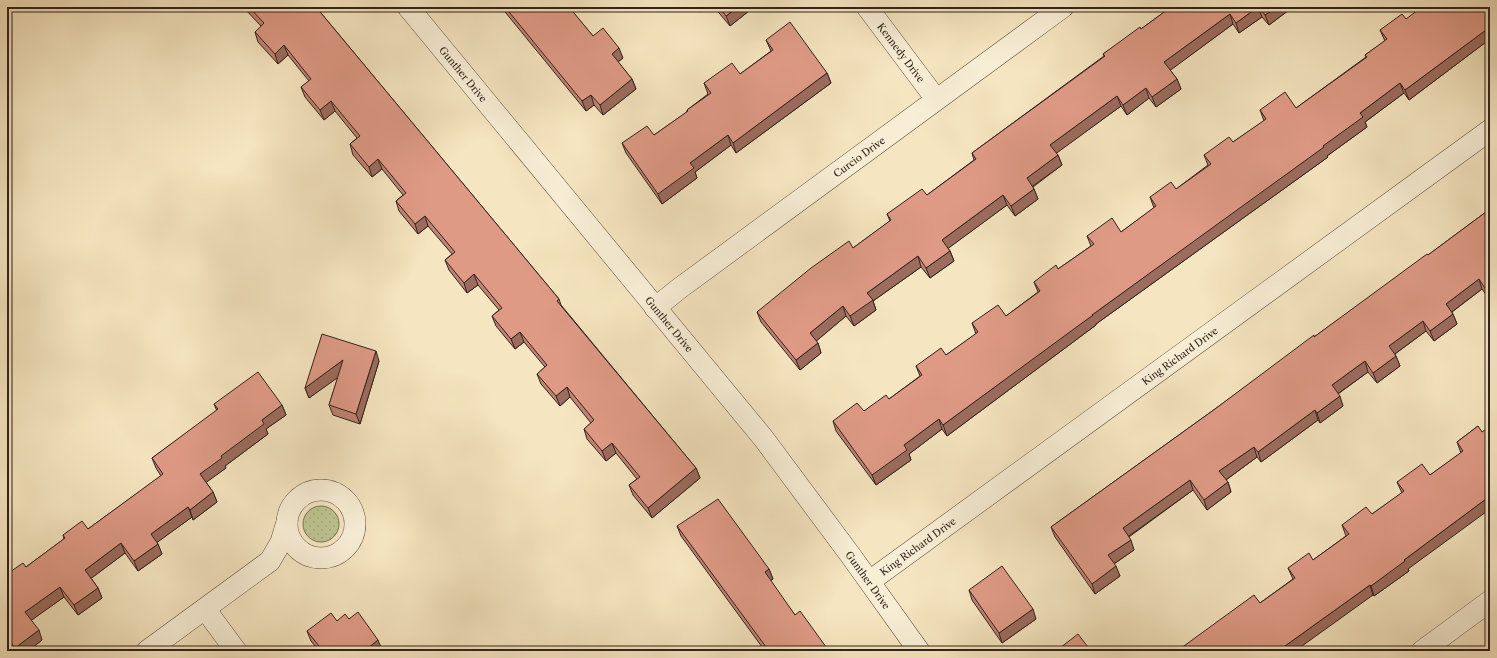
<svg xmlns="http://www.w3.org/2000/svg" width="1497" height="658" font-family="'Libre Caslon Text',serif">
	<style>
		.grass { fill: url(#grass-dots); stroke: #777356 }
		.lines { fill: none; stroke-linecap: round; stroke-linejoin: round }
		.minor-casing { stroke: #625345; stroke-width: 22 }
		.minor { stroke: #f8eed6; stroke-width: 21 }
		.wall { fill: #c08473; stroke: #31221c }
		.shaded-wall { fill: #9c6c5e; stroke: #31221c }
		.building { fill: #df9a86; stroke: #31221c }
		.labels { text-anchor: middle; stroke-width: 3; stroke-linejoin: round; paint-order: stroke }
		.street-label { font-size: 10px; fill: #31221c; stroke: #f8eed6 }
	</style>
	<defs>
		<pattern id="grass-dots" width="8" height="8" patternUnits="userSpaceOnUse"><rect width="8" height="8" fill="#bdc491"/><path d="M2 2h.1M6 6h.1" fill="none" stroke="#a3a87c" stroke-width="1.8" stroke-linecap="round"/></pattern>
	</defs>
	<rect width="100%" height="100%" fill="#f5e5c0"/>
	<filter id="stains"><feTurbulence type="fractalNoise" baseFrequency=".005" numOctaves="4"/><feColorMatrix values="0 0 0 0 .2 0 0 0 0 .09 0 0 0 0 .02 0 0 0 .5 -.17"/></filter>
	<radialGradient id="worn" r=".72"><stop offset=".6" stop-color="#630" stop-opacity="0"/><stop offset="1" stop-color="#630" stop-opacity=".3"/></radialGradient>
	<!-- grass -->
	<path class="grass" d="M303 524a18 18 0 1 1 36 0a18 18 0 1 1-36 0Z"/>
	<g class="lines">
		<!-- minor casing -->
		<g class="minor-casing">
			<g id="minor">
				<path id="s1" d="M408,7L764,439L851,556L919,651"/>
				<path id="s2" d="M867,7L936,99"/>
				<path id="s3" d="M655,308L680,288L1063,7"/>
				<circle cx="321" cy="524" r="34"/>
				<path id="s4" d="M870,581L1490,130"/>
				<path d="M205,609L236,651"/>
				<path d="M147,651L270,561L281,542L287,522"/>
				<path d="M1422,651L1490,601"/>
			</g>
		</g>
		<!-- minor -->
		<use href="#minor" class="minor"/>
	</g>
	<!-- wall -->
	<path class="wall" d="M243,7H316L559,299L561,305L696,468L700,478L652,518L633,495L629,485L637,479L616,453L606,461L587,439L584,429L591,423L570,397L560,406L541,384L537,374L545,367L524,342L515,349L496,326L492,316L499,310L478,285L467,293L449,270L445,260L452,254L428,226L418,234L399,211L396,201L403,195L382,169L372,177L353,155L350,144L357,138L335,111L324,120L305,97L301,87L309,81L288,55L278,64L258,42L255,32L261,26Z
		M501,7H578L572,11L593,36L623,58L618,62L632,79L636,89L603,115L594,105L586,111Z
		M696,7H706L700,12Z
		M714,7H754L730,26Z
		M1171,7H1293L1269,25L1262,17L1239,33L1233,24L1170,70L1177,79L1181,89L1156,107L1149,98L1127,115L1121,106L1056,153L1058,155L1062,165L1033,187L1038,199L1015,216L1007,205L948,248L950,251L954,261L930,278L921,267L873,301L876,310L854,326L846,316L816,341L818,343L821,353L800,370L761,322L757,312L853,248L890,221L887,214L927,195L974,160L972,153L1104,56L1103,54L1141,29Z
		M1490,7V39L1409,100L1404,93L1365,122L1367,127L1327,156L1328,157L1096,324V325L947,436L942,429L909,454L911,460L876,485L836,431L833,421L864,411L889,399L920,376L916,366L946,355L976,334L972,323L1006,316L1038,292L1034,282L1058,269L1091,246L1087,236L1121,232L1154,208L1150,197L1176,189L1208,165L1204,155L1233,142L1264,121L1260,110L1296,108L1366,57L1365,55L1385,41L1380,30L1406,19Z
		M766,40L827,73L831,83L736,153L731,145L695,172L697,178L662,204L626,153L622,143L654,135L687,112V110L708,94L704,83L740,74L771,51Z
		M1490,209V300L1482,289L1452,312L1457,324L1434,341L1426,331L1395,354L1400,366L1377,383L1368,372L1338,394L1343,406L1320,423L1318,420L1261,462L1257,457L1226,480L1228,482L1231,492L1207,510L1193,490L1129,537L1134,550L1114,564L1120,576L1095,594L1055,537L1051,527L1215,409L1314,337L1428,255Z
		M379,361L360,424L333,415L329,405L338,377L309,398L305,388Z
		M214,404L282,405L286,415L266,429L268,434L225,466L226,468L206,482L213,492L217,502L193,520L192,517L157,542L162,554L138,571L125,553L91,578L98,588L102,598L78,615L64,597L31,620L42,640L28,651H13L7,642V574L26,567L64,539L63,535L88,529L161,476L156,468L152,458L217,411Z
		M1478,426L1408,569L1409,571L1374,596L1373,595L1260,603L1293,579L1288,568L1313,560L1346,536L1342,525L1372,514L1402,493L1397,482L1430,475L1461,453L1457,442Z
		M677,526L769,569L773,579L770,581L795,615L829,651H765L681,536Z
		M969,590L1036,619L1002,643L972,600Z
		M349,619L382,650L380,651H319L311,641L307,631L337,621Z"/>
	<!-- shaded-wall -->
	<path class="shaded-wall" d="M567,7H578L570,14Z
		M698,7H706L700,12Z
		M738,7H754L730,26L726,16Z
		M1258,7L1262,17L1239,33L1236,23Z
		M1277,7H1293L1269,25L1265,15Z
		M1230,14L1233,24L1168,72L1164,62Z
		M1490,27V39L1409,100L1405,90Z
		M284,45L288,55L278,64L275,54Z
		M619,48L623,58L615,64L612,54Z
		M827,73L831,83L736,153L733,143Z
		M632,79L636,89L603,115L600,105Z
		M1177,79L1181,89L1156,107L1152,97Z
		M1400,83L1404,93L1365,122L1367,127L1327,156L1328,157L1096,324V325L947,436L943,425L1092,315L1323,146L1360,113Z
		M1146,88L1149,98L1127,115L1123,105Z
		M591,95L594,105L586,111L582,101Z
		M1117,96L1121,106L1054,155L1050,145Z
		M331,101L335,111L324,120L320,110Z
		M728,135L731,145L695,172L697,178L662,204L658,194L690,163Z
		M1058,155L1062,165L1030,188L1027,178Z
		M378,159L382,169L372,177L369,167Z
		M1034,189L1038,199L1015,216L1011,206Z
		M1003,195L1007,205L946,250L942,240Z
		M425,216L428,226L418,234L415,224Z
		M950,251L954,261L930,278L926,268Z
		M918,256L921,267L873,301L876,310L854,326L850,316L867,293Z
		M474,274L478,285L467,293L464,283Z
		M1479,279L1482,289L1449,314L1446,304Z
		M843,306L846,316L814,343L810,333Z
		M1453,314L1457,324L1434,341L1430,331Z
		M1423,321L1426,331L1392,356L1389,346Z
		M520,332L524,342L515,349L511,339Z
		M818,343L821,353L800,370L796,360Z
		M376,351L379,361L360,424L356,414Z
		M1396,356L1400,366L1377,383L1373,373Z
		M343,360L347,371L309,398L305,388Z
		M1365,361L1368,372L1336,395L1332,385Z
		M567,387L570,397L560,406L556,396Z
		M1340,396L1343,406L1320,423L1317,413Z
		M282,405L286,415L266,429L268,434L225,466L226,468L204,484L200,474L262,420Z
		M1315,410L1318,420L1261,462L1258,452Z
		M939,419L942,429L909,454L911,460L876,485L872,475L904,445Z
		M612,443L616,453L606,461L602,451Z
		M1254,447L1257,457L1223,482L1219,471Z
		M696,468L700,478L652,518L648,508Z
		M1190,480L1193,490L1126,538L1123,528Z
		M1228,482L1231,492L1207,510L1204,500Z
		M213,492L217,502L193,520L190,510Z
		M1490,496V509L1408,569L1409,571L1374,596L1371,586L1404,560Z
		M188,507L192,517L155,544L151,534Z
		M1131,540L1134,550L1112,565L1108,555Z
		M121,543L125,553L89,580L85,570Z
		M158,544L162,554L138,571L134,561Z
		M1116,566L1120,576L1095,594L1092,584Z
		M769,569L773,579L768,582L765,572Z
		M1370,585L1373,595L1295,651H1278Z
		M60,587L64,597L29,622L25,612Z
		M98,588L102,598L78,615L74,605Z
		M1033,609L1036,619L1002,643L999,633Z
		M39,630L42,640L28,651H16L15,648Z
		M378,640L382,650L380,651H364Z"/>
	<!-- building -->
	<path class="building" d="M249,7H316L559,299L557,301L696,468L648,508L629,485L640,477L612,443L602,451L584,429L594,420L567,387L556,396L537,374L547,365L520,332L511,339L492,316L502,308L474,274L464,283L445,260L455,252L425,216L415,224L396,201L406,193L378,159L369,167L350,144L360,136L331,101L320,110L301,87L311,79L284,45L275,54L255,32L264,23Z
		M505,7H569L593,36L603,28L619,48L612,54L632,79L600,105L591,95L582,101Z
		M719,7H738L726,16Z
		M1171,7H1258L1236,23L1230,14L1164,62L1177,79L1152,97L1146,88L1123,105L1117,96L1050,145L1058,155L1027,178L1034,189L1011,206L1003,195L942,240L950,251L926,268L918,256L867,293L873,300L850,316L843,306L810,333L818,343L796,360L757,312L811,268L849,241L853,248L891,220L887,214L922,189L927,195L976,159L972,153L1105,56L1103,54L1140,27L1141,29Z
		M1259,7H1277L1265,15Z
		M1422,7H1490V27L1405,90L1400,83L1360,113L1363,117L1323,146L1324,147L1092,315H1093L943,425L939,419L904,445L907,450L872,475L833,421L857,403L864,411L886,395L889,399L922,375L916,366L941,348L946,355L978,332L972,323L998,305L1006,316L1040,291L1034,282L1056,265L1058,269L1094,244L1087,236L1112,218L1121,232L1156,206L1150,197L1171,182L1176,189L1211,164L1204,155L1229,137L1233,142L1266,119L1260,110L1285,92L1296,108L1367,57L1365,55L1387,39L1380,30L1402,14L1406,19Z
		M790,22L827,73L733,143L728,135L690,163L694,168L658,194L622,143L647,126L654,135L688,111L687,110L711,93L704,83L732,63L740,74L773,50L766,40Z
		M1490,209V292L1488,293L1479,279L1446,304L1453,314L1430,331L1423,321L1389,346L1396,356L1373,373L1365,361L1332,385L1340,396L1317,413L1315,410L1258,452L1254,447L1219,471L1228,482L1204,500L1190,480L1123,528L1131,540L1108,555L1116,566L1092,584L1051,527L1215,409L1314,335V337L1427,254L1428,255Z
		M322,334L376,351L356,414L329,405L343,360L305,388Z
		M258,372L282,405L262,420L264,424L221,456L222,458L200,474L213,492L190,510L188,507L151,534L158,544L134,561L121,543L85,570L98,588L74,605L60,587L25,612L39,630L15,648L7,637V574L23,563L26,567L65,538L63,535L82,521L88,529L163,474L152,458L218,409L214,404Z
		M1478,426L1482,432L1490,426V496L1404,560L1405,561L1371,586L1370,585L1278,651H1177L1254,595L1260,603L1295,578L1288,568L1309,553L1313,560L1349,534L1342,525L1366,507L1372,514L1404,491L1397,482L1422,464L1430,475L1463,451L1457,442Z
		M718,499L769,569L765,572L795,615L800,611L829,651H769L677,526Z
		M1002,566L1033,609L999,633L969,590Z
		M358,612L378,640L364,651H323L307,631L331,613L337,621L345,614L349,619Z
		M1078,634L1091,651H1056Z
		M590,648L591,651H579Z"/>
	<g class="labels">
		<!-- street labels -->
		<g class="street-label">
			<text dy="4" stroke="none"><textPath href="#s2" startOffset="57">Kennedy Drive</textPath></text>
			<text dy="4" stroke="none"><textPath href="#s1" startOffset="87">Gunther Drive</textPath></text>
			<text dy="4" stroke="none"><textPath href="#s3" startOffset="254">Curcio Drive</textPath></text>
			<text dy="4" stroke="none"><textPath href="#s1" startOffset="411">Gunther Drive</textPath></text>
			<text dy="4" stroke="none"><textPath href="#s4" startOffset="383">King Richard Drive</textPath></text>
			<text dy="4" stroke="none"><textPath href="#s4" startOffset="59">King Richard Drive</textPath></text>
			<text dy="4" stroke="none"><textPath href="#s1" startOffset="735">Gunther Drive</textPath></text>
		</g>
	</g>
	<!-- margin -->
	<rect width="1497" height="658" fill="none" stroke="#f5e5c0" stroke-width="24"/>
	<rect x="8" y="8" width="1481" height="642" fill="none" stroke="#31221c" stroke-width="2"/>
	<rect x="12" y="12" width="1473" height="634" fill="none" stroke="#31221c"/>
	<rect width="100%" height="100%" filter="url(#stains)"/>
	<rect width="100%" height="100%" fill="url(#worn)"/>
</svg>
